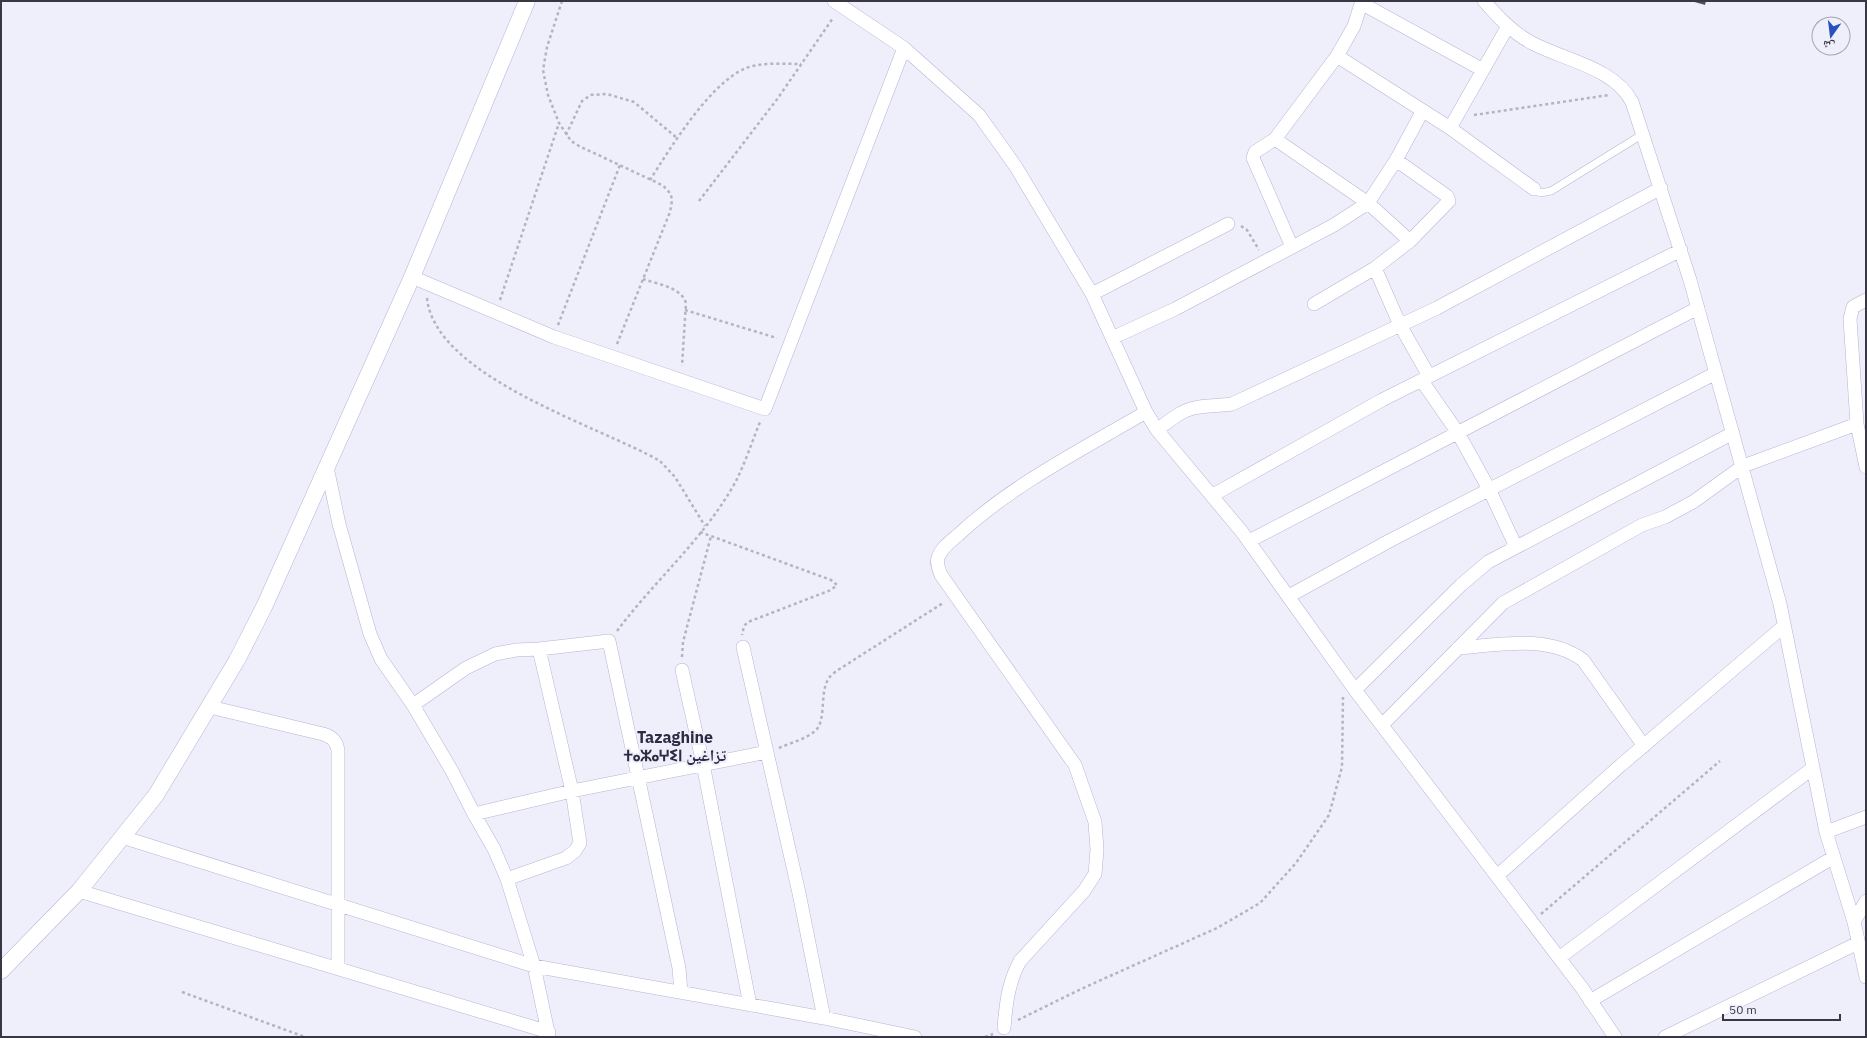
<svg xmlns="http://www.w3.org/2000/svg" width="1867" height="1038" font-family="'IBM Plex Sans','Noto Naskh Arabic','Noto Sans Tifinagh',sans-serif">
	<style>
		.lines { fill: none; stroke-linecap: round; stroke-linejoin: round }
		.service-casing { stroke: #b7b4d3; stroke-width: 8 }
		.minor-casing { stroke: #b7b4d3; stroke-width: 14 }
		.tertiary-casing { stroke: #b7b4d3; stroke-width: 17 }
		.path { stroke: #b4b3c0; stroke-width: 2.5; stroke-dasharray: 3 3; stroke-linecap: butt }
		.service { stroke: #fff; stroke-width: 7 }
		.minor { stroke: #fff; stroke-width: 13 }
		.tertiary { stroke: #fff; stroke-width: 16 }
		.wall { fill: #535068 }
		.labels { text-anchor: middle; stroke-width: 4; stroke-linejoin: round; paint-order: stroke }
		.quarter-label { font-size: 16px; font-weight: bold; fill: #2d2a42; stroke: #efeefb }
	</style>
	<rect width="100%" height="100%" fill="#efeefb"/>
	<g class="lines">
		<!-- service casing -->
		<g class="service-casing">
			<path id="service" d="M1534,189L1540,193L1551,191L1643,134"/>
		</g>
		<!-- minor casing -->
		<g class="minor-casing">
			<path id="minor" d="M834,1L904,48L979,115L1016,167L1092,294L1146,412L1157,430L1242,532L1355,690L1582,988L1615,1037
				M1362,1L1354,26L1337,56L1450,128L1534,189
				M1484,1C1498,17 1513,33 1532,43C1564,60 1615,68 1632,102L1690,280L1780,604L1826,832L1854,922L1866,977
				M1361,3L1483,70
				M1337,56L1275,139L1368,203L1410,241
				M1450,128L1508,26
				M1275,139L1255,152L1253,158L1292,247
				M1375,268L1400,325L1429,376
				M412,277L554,337L765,409L904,48
				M1092,294L1228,224
				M1314,304L1375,268L1410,241L1449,201L1447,196L1396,160
				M1112,338L1175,309L1334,225L1368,203L1396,160L1422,112
				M1422,381L1458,433L1489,489L1516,547
				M1857,424L1866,467
				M1157,430C1168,422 1180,411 1194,408C1207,405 1219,406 1232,404L1437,308L1661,188
				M327,467L339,524L370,634L381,659L413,705L452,771L474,814L494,849L507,879L534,966L549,1037
				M1213,495L1382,400L1681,250
				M1249,541L1698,308
				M1289,596L1391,540L1716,373
				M743,647L799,893L824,1018
				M1458,648C1499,645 1547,634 1583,660L1644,746
				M682,670L703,764L750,1005
				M1355,690L1461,585L1488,562L1733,433
				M413,705L466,668L495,654L516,650L539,649L609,641L679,968L681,992
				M210,707L323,734C332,737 336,740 338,750V968
				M1383,724L1503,603L1642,525L1665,517L1693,502L1743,466L1857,424L1850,319L1853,307L1866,300
				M474,814L572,791L767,752
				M1826,832L1866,817
				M122,837L534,966L824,1018L915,1037
				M1497,876L1621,765L1784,626
				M507,879L566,858L575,851L580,843L572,791L539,649
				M79,891L549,1032
				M1854,922L1866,901
				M1559,958L1813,768
				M1590,1001L1834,857
				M1004,1028C1006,1004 1008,983 1020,961L1084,891L1095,874L1097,850L1095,822L1075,765L941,575C939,569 936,564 938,558C941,548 951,541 958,535C1013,484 1081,450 1146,412
				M1665,1037L1858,943"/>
		</g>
		<!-- tertiary casing -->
		<g class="tertiary-casing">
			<path id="tertiary" d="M1,971L79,891L156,795L237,660L264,607L412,277L527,1"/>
		</g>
		<!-- path -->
		<path class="path" d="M562,1L547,47L543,70L548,95L559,123L571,141L579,146L662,185C673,194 673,198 670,212L617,344
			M1474,115L1609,95
			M566,135L582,101L591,95L607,94L634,102L677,138
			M650,180C671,147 710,83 746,68C763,62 783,64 801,64
			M699,201L778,98L833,18
			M1241,226L1247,230L1259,250
			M643,279C657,284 681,287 686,303L682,366
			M427,298C435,377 599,426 660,461L675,477L705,526
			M500,300L559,123
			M685,310L777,338
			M558,325L620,165
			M700,532L831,580L837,585L831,590L748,622L744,626L742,635
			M617,631C655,580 705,538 736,481C745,463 752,442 760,422
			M682,657L683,642L711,536
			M779,748C790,743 806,739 815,731C827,721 819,692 829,678C831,675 835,672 838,670L943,603
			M1541,914L1720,761
			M182,992L305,1037
			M1018,1020L1081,989L1217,928L1260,903L1296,863L1329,815L1342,767L1343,697
			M985,1037L993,1034"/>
		<!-- service -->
		<use href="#service" class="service"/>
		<!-- minor -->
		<use href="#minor" class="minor"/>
		<!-- tertiary -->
		<use href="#tertiary" class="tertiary"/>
	</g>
	<!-- wall -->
	<path class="wall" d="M1691,1H1706L1705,5Z"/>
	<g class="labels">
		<!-- quarter labels -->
		<g class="quarter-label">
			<text x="675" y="743">Tazaghine<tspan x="675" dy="18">ⵜⴰⵣⴰⵖⵉⵏ تزاغين</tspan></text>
		</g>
	</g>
	<!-- border -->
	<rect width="1867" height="1038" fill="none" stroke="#393744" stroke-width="4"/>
	<!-- north arrow -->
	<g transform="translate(1831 36) rotate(194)"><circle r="19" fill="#efeefb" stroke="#a6a5b2"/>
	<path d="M0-3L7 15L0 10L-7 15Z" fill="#2850bf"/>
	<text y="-6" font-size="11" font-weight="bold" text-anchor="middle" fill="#393744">ش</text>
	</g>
	<!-- scale -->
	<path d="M1723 1014v6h117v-6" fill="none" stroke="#393744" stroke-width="2"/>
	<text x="1729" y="1014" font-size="12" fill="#393744" stroke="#efeefb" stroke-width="3" paint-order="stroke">50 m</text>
</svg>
